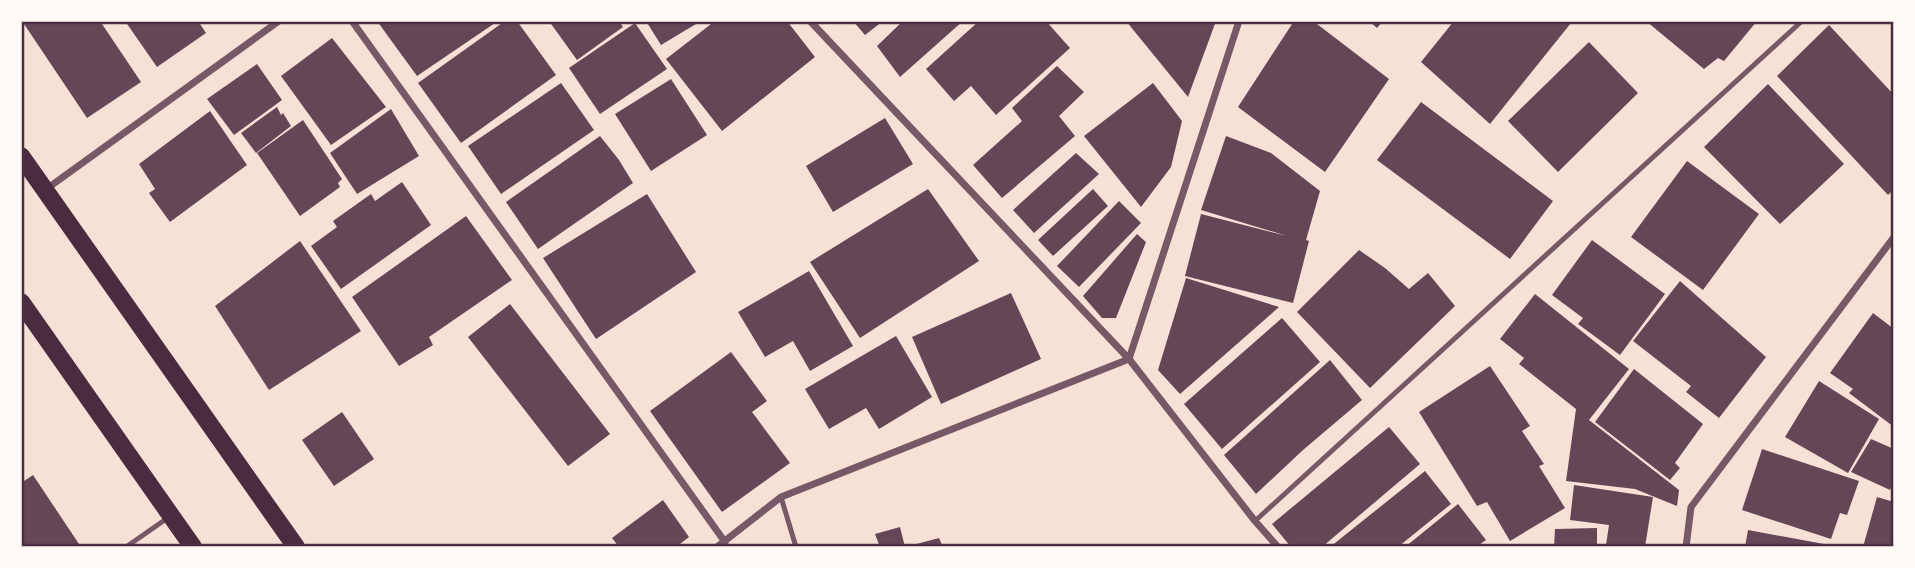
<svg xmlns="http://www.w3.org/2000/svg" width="1915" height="568" font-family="Commissioner,sans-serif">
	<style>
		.building { fill: #644757 }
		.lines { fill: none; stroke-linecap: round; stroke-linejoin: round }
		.service { stroke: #755966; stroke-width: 5 }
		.minor { stroke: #755966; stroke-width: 7 }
		.primary { stroke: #4a2c40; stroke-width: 18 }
		.neatline { fill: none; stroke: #4a2c40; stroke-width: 2.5 }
	</style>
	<rect width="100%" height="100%" fill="#f7e1d7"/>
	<!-- building -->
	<path class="building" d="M22,21H100L141,82L87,118Z
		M125,21H198L206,33L157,67Z
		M377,21H498L417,76Z
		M505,21H517L556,75L461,143L418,83Z
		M549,21H619L623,27L577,60Z
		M646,21H701L661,45Z
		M715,21H787L815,57L722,131L666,59Z
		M853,21H883L865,35Z
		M903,21H963L900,77L877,46Z
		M979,21H1046L1070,48L996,115L971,86L954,101L926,69Z
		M1126,21H1216L1188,97Z
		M1294,21H1313L1389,79L1325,172L1238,107Z
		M1369,21H1383L1377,28Z
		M1454,21H1569L1571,23L1490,124L1421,62Z
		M1646,21H1757L1724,61L1718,58L1704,69Z
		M635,23L667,69L600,114L569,68Z
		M1829,25L1894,95V189L1888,195L1777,76Z
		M332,38L386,107L331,145L281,76Z
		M1589,42L1638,93L1558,172L1508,121Z
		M257,64L282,100L234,135L207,99Z
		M1057,66L1084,92L1059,116L1075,136L1002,198L973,165L1022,121L1012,108Z
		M671,79L707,135L651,171L615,114Z
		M561,83L594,130L501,194L468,146Z
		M1153,83L1182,121L1171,167L1141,207L1084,136Z
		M1768,84L1844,164L1780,224L1704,147Z
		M1421,102L1553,201L1510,259L1377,160Z
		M277,107L281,115L283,113L291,126L256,153L241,133Z
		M391,109L419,156L357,194L330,153Z
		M210,111L247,165L170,222L149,193L155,189L139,164Z
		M885,118L913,164L833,212L806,166Z
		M303,120L342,179L338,183L340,187L300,216L257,153Z
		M600,136L619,160L633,183L538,249L506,202Z
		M1226,136L1271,153L1320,191L1306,240L1309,241L1293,303L1185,276L1201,214L1287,236L1201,210Z
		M1076,153L1099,174L1034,233L1013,210Z
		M1687,161L1759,214L1703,290L1631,237Z
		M402,182L431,225L341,289L311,246L337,227L333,221L371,194L375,201Z
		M928,189L979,261L860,338L810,262Z
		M1093,189L1108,206L1053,256L1038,240Z
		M647,194L696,272L596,339L543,258Z
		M1119,201L1141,223L1079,287L1057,266Z
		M466,216L512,280L429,337L433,345L399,366L352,297Z
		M1137,234L1146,242L1116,318H1102L1083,296Z
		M1592,240L1665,294L1620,355L1578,324L1583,318L1552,295Z
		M300,241L361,331L269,390L215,306Z
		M1359,250L1385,268L1409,289L1428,273L1455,306L1370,388L1297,312Z
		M809,271L853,346L810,371L793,341L765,357L738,312Z
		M1186,278L1279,307L1180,394L1158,370Z
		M1680,281L1766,357L1719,418L1686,392L1691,386L1633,341Z
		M1011,293L1041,359L941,404L912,337Z
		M1535,294L1629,369L1589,420L1679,490L1677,506L1635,489L1566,481L1576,409L1519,364L1524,358L1500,339Z
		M510,304L610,434L568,466L468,337Z
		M1873,313L1894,329V427L1849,393L1853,389L1830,373Z
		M1282,318L1320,362L1222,449L1184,404Z
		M896,336L932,397L879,429L866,408L829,429L805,389Z
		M731,352L767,401L752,412L790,463L722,512L650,411Z
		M1330,360L1362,400L1303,450L1256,494L1224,455Z
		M1490,366L1530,426L1522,431L1544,464L1539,466L1565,508L1510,541L1487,502L1477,506L1419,412Z
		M1634,369L1703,424L1675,463L1680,468L1670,480L1595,422Z
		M1819,381L1879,419L1848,473L1785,437Z
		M342,412L374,459L334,486L302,440Z
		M1389,427L1420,464L1322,547H1291L1272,524Z
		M1871,439L1894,449V481L1890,490L1851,472Z
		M1762,449L1859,481L1847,515L1840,513L1831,539L1742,510Z
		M1425,471L1451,504L1398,547H1330Z
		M33,475L81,547H21V483Z
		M1574,485L1653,497L1645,547L1606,545L1609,525L1570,520Z
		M1877,497L1894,502V547H1863Z
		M663,500L689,537L676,547H619L612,538Z
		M1458,504L1486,540L1476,547H1405Z
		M900,527L905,547H880L875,534Z
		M1597,528V547H1554L1555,529Z
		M1748,530L1835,546V547H1745Z
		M939,538L943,547H909V546Z"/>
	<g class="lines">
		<!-- service -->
		<path class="service" d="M781,497L796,547
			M1255,521L1802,21
			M126,547L169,517"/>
		<!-- minor -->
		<path class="minor" d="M352,21L725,542
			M810,21L1129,359L1255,521L1278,547
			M45,190L279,21
			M717,547L781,497L1129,359L1239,21
			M1686,547L1691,507L1894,237"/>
		<!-- primary -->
		<path class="primary" d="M21,156L296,547
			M21,302L193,547"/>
	</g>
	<!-- border -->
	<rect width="1915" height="568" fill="none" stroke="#fffaf5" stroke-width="46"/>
	<rect x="23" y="23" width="1869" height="522" class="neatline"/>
</svg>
